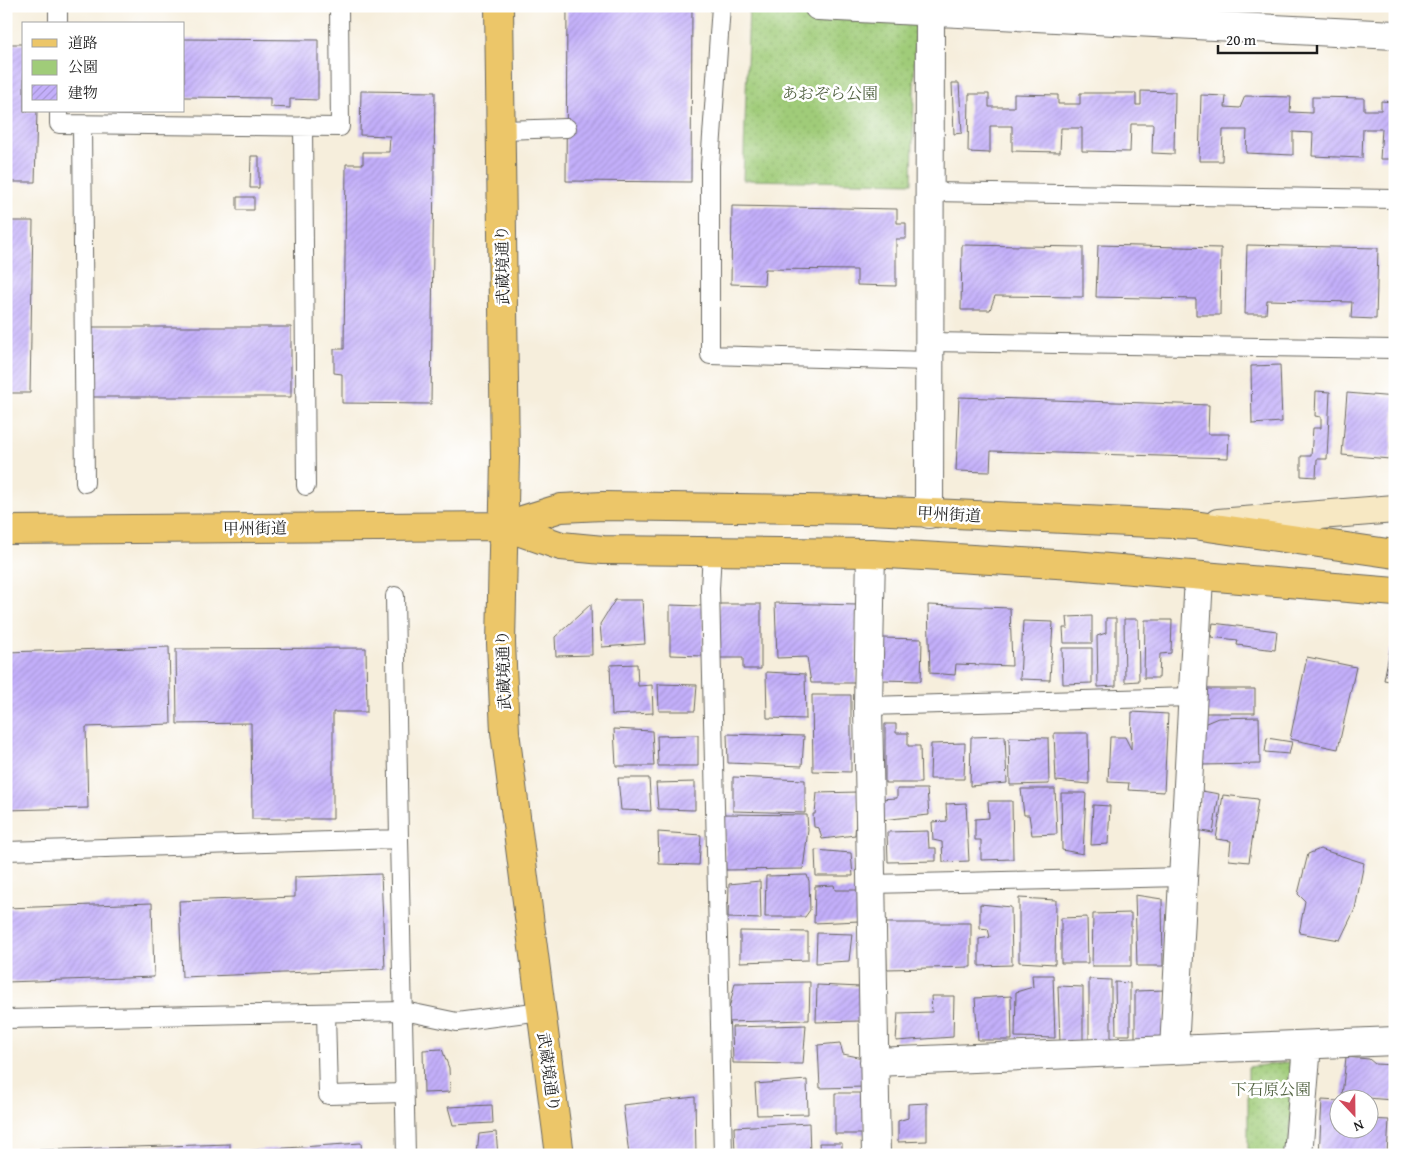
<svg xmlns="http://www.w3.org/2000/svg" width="1401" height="1161" font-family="'Gentium Book Plus','Noto Serif JP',serif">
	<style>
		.green { fill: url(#green-dots); stroke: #5e744a }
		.building { fill: url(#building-hatch) }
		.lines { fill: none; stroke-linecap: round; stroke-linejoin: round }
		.service-casing { stroke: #68665f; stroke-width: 20 }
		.minor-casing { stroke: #68665f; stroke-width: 30 }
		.secondary-casing { stroke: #68665f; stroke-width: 30 }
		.primary-casing { stroke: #68665f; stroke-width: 30 }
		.trunk-casing { stroke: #68665f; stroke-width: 30 }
		.service { stroke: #fff; stroke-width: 18 }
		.minor { stroke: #fff; stroke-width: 28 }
		.secondary { stroke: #f7e8c3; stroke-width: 28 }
		.primary { stroke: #ecc669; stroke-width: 28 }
		.trunk { stroke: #ecc669; stroke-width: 28 }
		.labels { text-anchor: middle; stroke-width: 5; stroke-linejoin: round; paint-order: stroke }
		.park-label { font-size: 16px; fill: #516241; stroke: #fff }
		.street-label { font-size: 16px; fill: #1c1c1c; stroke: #fff }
	</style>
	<defs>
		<pattern id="green-dots" width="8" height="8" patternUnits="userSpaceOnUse" patternTransform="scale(1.25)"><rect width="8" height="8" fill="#a0cc79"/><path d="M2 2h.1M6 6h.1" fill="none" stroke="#89af68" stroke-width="1.8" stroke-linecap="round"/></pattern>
		<pattern id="building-hatch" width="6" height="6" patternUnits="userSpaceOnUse" patternTransform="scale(1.25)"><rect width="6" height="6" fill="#c3affa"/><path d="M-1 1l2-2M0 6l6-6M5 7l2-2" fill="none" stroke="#a796d6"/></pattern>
	</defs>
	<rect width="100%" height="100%" fill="#fff"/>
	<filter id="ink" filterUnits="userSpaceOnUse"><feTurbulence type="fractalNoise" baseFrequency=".02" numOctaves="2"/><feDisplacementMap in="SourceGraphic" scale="10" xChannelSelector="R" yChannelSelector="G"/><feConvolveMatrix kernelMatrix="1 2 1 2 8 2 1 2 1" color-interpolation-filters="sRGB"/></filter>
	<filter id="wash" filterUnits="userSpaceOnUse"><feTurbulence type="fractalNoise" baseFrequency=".0096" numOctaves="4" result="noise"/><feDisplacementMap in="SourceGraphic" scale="20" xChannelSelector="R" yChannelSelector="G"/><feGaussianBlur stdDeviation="1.12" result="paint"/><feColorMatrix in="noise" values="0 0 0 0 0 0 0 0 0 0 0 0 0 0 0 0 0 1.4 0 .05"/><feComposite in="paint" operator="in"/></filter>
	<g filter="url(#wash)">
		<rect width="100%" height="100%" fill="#f6eedc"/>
		<!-- green -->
		<path class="green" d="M749,6H916L912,183L743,180Z
			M1297,1061L1288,1155H1248V1067Z"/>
		<g id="blocks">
			<!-- building -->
			<path class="building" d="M567,6H692L691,182L566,181Z
				M184,39L318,40V100L290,99V108L270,107V98L184,97Z
				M6,44H24V111H37L35,182H6Z
				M952,83H959L962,133L954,134Z
				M361,91L435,92L431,404L342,403V374L334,373V349H344L346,164H363V152H389L390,136L360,135Z
				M1141,91L1175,92L1174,154L1152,153L1153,124H1131L1130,152L1082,151V128H1061L1060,152L1012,151V126H990V153L968,152L969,94H989V107H1014V94L1058,95V104H1080V93H1136V105H1141Z
				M1201,95L1226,96L1225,107L1240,108L1245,96L1291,97L1290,112L1312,113V97L1364,98V110H1381V101L1395,102V159H1380L1382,129H1363L1362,158L1312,156L1313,133L1293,132V155L1246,153L1247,130H1223L1222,161H1199Z
				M251,156H259V188H250Z
				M237,197H254V210H237Z
				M732,206L897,209V223H906V239H896V286L857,285V270L765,269L764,285L731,284Z
				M6,221H33L30,393H6Z
				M962,245L1083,247V297L995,296L990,310H961Z
				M1098,245L1221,248L1220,315H1196V299L1096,297Z
				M1247,245L1378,248L1376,319L1351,318L1352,302L1267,300L1266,314H1245Z
				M92,327H291V397H92Z
				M1280,365L1282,422L1252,424L1251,366Z
				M1316,391L1330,392L1327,459H1317L1316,477L1301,476V456H1311L1313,428H1321V417L1315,416Z
				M1347,393L1395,397L1390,459L1342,455Z
				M959,397L1209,405L1208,434H1229L1228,458L991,451L990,472L956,471Z
				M615,600H642L645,644L602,647L600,624Z
				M775,603L857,605L856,683H811L807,657L777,658Z
				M591,604L592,655L556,656L555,637Z
				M719,604H761V669H743V658H718Z
				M670,605L703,606V656L670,655Z
				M928,605L1010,608L1012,666L956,664L955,675L930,673Z
				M1092,616V643H1064L1063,628H1068L1067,617Z
				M1106,618H1116V686L1098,687L1097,636L1106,633Z
				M1124,619H1138L1139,681L1125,682Z
				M1145,620H1172L1171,653L1160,654L1159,678H1144Z
				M1023,621L1053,622L1050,680L1020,679Z
				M1213,623L1277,631L1275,650L1237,645L1238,640L1211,637Z
				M882,638L922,639L921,681L882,680Z
				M169,647L171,724L86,727L88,808L6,810V652Z
				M366,648L367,712H333V819H252L251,723L177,724L176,649Z
				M1062,648H1092V683L1063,684Z
				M1390,649L1395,650V682L1384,680Z
				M1307,657L1356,667L1338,749L1290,739Z
				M637,664L638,686L652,685L653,713L612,715L610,665Z
				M766,672L805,674L806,719L767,718Z
				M658,684L697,685L695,711H659Z
				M1204,689H1255V713H1204Z
				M812,695H851V772L813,771Z
				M1132,712L1168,714L1164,792L1128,790L1129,783L1108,782L1110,737H1125L1131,749Z
				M1259,717L1260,764L1199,765V726L1218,718Z
				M885,724H896V733H908V746H920L921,783H885Z
				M614,729L652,731L654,766H616Z
				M1054,733H1088L1089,784L1056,781Z
				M727,734L804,736L802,766L728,763Z
				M698,735V766H658L657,736Z
				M1005,736L1007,783L970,786L971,737Z
				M1009,737L1048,738L1049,784L1010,785Z
				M1267,738L1292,742L1289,754L1265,752Z
				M965,743L964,779H930L931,744Z
				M733,777L805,780V813L733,811Z
				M618,778H649L651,811L621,810Z
				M695,782V810L658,809L656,783Z
				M897,789H927L929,815L881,820L879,799L897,798Z
				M1021,789H1055L1057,834L1032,835L1029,815H1024Z
				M1202,791L1219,794L1213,833L1196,830Z
				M858,792L855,835L822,839L819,828L814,827L813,814H815L817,793Z
				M1061,793H1086L1083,854L1062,850Z
				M1223,795L1258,799L1249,862L1229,860L1231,841L1216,839Z
				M988,801H1012L1013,859L981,860V840H975V819L989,818Z
				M966,803L969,861L943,862L942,842L933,840L932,822L947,821L946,804Z
				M1093,805L1110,806L1108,844L1091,845Z
				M723,814L807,815L808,830L803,869L726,870Z
				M928,831L929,848H936V861L888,862L887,832Z
				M658,832L701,835L699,865L659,864Z
				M1320,849L1364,863L1355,909L1340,940L1299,933L1305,901L1298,894L1308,854Z
				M815,850L851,853L853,876H816Z
				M381,874L385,969L182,977L179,901L295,897V877Z
				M807,875L809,881L810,910L805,917H765L766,876Z
				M760,881L761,919L728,918L729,884Z
				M834,885L835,890H860L859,921L814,923L815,886Z
				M1135,895L1162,899L1163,966H1137Z
				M1019,898L1056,900L1055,964L1019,962Z
				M152,903L154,977L6,982V908Z
				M980,904L1011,907L1012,965L979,966V939L990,937L988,929L980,928Z
				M1131,913V966H1092L1093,914Z
				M1087,917L1088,963H1061V918Z
				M886,923H971V967L887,969Z
				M740,931L808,932V960L740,962Z
				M817,933L852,934L849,961L816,963Z
				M1032,975H1053L1055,1038L1015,1037L1016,992L1033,987Z
				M1089,979L1111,980V1042H1089Z
				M810,982L809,1020L726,1022L735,983Z
				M1115,982L1130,983V1035H1116Z
				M817,985L860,987V1021L816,1022Z
				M1058,986L1083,987V1041L1060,1043Z
				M1165,990L1164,1045H1135V991Z
				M931,996H954L953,1037L896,1041L898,1013L932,1012Z
				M1011,996L1012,1040H978L975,998Z
				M806,1025L803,1064L733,1063L732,1027Z
				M840,1043L843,1054L863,1058L864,1087L820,1088L818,1045Z
				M442,1049L449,1068L450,1092L424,1093L423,1050Z
				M1346,1057L1369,1059L1375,1064L1395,1065L1392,1100L1342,1096Z
				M807,1080L808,1114L757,1115L755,1084Z
				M835,1093H864L865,1134H835Z
				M695,1097L696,1155H629L623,1105Z
				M1322,1100L1338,1101V1128H1368V1119L1389,1120L1387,1155H1319Z
				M927,1103V1141L898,1142V1121L908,1118V1104Z
				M492,1105L493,1123L453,1125L448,1107Z
				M809,1123L810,1155H735L734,1127Z
				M496,1132L498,1155H477L479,1134Z
				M361,1143L362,1155H242L241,1151Z
				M819,1143H842V1155H820Z
				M230,1144V1155H6V1151Z"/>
		</g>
	</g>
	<g filter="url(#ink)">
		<use href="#blocks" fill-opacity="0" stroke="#68665f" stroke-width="1"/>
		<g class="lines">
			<!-- service casing -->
			<g class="service-casing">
				<path id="service" d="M58,6V24
					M721,6L710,165V355L929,361
					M59,111V124L340,127L339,6
					M82,125L85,483
					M303,126L306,486
					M500,130L567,128
					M930,192L1395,199
					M929,342L1395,349
					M712,551L710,589L723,1155
					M395,596L399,839
					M868,706L1192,697
					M6,851L399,839L406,1155
					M871,884L1183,877
					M326,1013L328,1095L404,1093
					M6,1019L404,1011L457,1022L541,1011"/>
			</g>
			<!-- minor casing -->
			<g class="minor-casing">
				<path id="minor" d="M818,6L1395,35
					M929,514L930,12
					M871,553L868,706L876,1155
					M1174,1050L1199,577
					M874,1062L1395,1041
					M1298,1155L1307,1045"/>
			</g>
			<!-- secondary casing -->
			<g class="secondary-casing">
				<path id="secondary" d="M1218,523L1395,509"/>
			</g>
			<!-- primary casing -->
			<g class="primary-casing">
				<path id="primary" d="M499,6L505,458L501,643L505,732L560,1155"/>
			</g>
			<!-- trunk casing -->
			<g class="trunk-casing">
				<path id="trunk" d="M503,526L561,546L603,550L871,553L1073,565L1395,592
					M6,530L503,526L561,508L603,506L869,510L1194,525L1395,554"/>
			</g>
			<!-- service -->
			<use href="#service" class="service"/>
			<!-- minor -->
			<use href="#minor" class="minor"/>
			<!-- secondary -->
			<use href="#secondary" class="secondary"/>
			<!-- primary -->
			<use href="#primary" class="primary"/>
			<!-- trunk -->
			<use href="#trunk" class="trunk"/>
		</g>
	</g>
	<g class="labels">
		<!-- park labels -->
		<g class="park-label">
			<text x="830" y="99">あおぞら公園</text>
			<text x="1271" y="1095">下石原公園</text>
		</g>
		<!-- street labels -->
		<g class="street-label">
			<text transform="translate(502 265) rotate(-91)" y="6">武蔵境通り</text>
			<text transform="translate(949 514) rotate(3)" y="6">甲州街道</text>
			<text transform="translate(255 528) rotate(-1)" y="6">甲州街道</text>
			<text transform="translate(503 670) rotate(-92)" y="6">武蔵境通り</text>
			<text transform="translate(549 1072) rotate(82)" y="6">武蔵境通り</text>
		</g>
	</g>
	<!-- margin -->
	<rect width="1401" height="1161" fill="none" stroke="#fff" stroke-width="25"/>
	<!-- legend -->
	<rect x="22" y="22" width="162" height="90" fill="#ffffff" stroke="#a4a4a4"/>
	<rect x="32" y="39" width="25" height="8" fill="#ecc669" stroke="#a4a4a4"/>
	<text x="68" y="48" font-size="15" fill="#1c1c1c">道路</text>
	<rect x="32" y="60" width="25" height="15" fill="#a0cc79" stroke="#a4a4a4"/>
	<text x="68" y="72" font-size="15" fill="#1c1c1c">公園</text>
	<rect x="32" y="85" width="25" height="15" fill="url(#building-hatch)" stroke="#a4a4a4"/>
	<text x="68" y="98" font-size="15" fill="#1c1c1c">建物</text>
	<!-- north arrow -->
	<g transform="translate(1354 1114) rotate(158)"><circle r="24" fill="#ffffff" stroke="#a4a4a4"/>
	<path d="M0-4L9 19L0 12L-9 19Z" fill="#d1495b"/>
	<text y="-8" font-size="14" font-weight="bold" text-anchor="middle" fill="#1c1c1c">N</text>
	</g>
	<!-- scale -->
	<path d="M1218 45v8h99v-8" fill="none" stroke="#1c1c1c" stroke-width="2.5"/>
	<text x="1226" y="45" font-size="15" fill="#1c1c1c" stroke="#ffffff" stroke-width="4" paint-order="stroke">20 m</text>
</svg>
